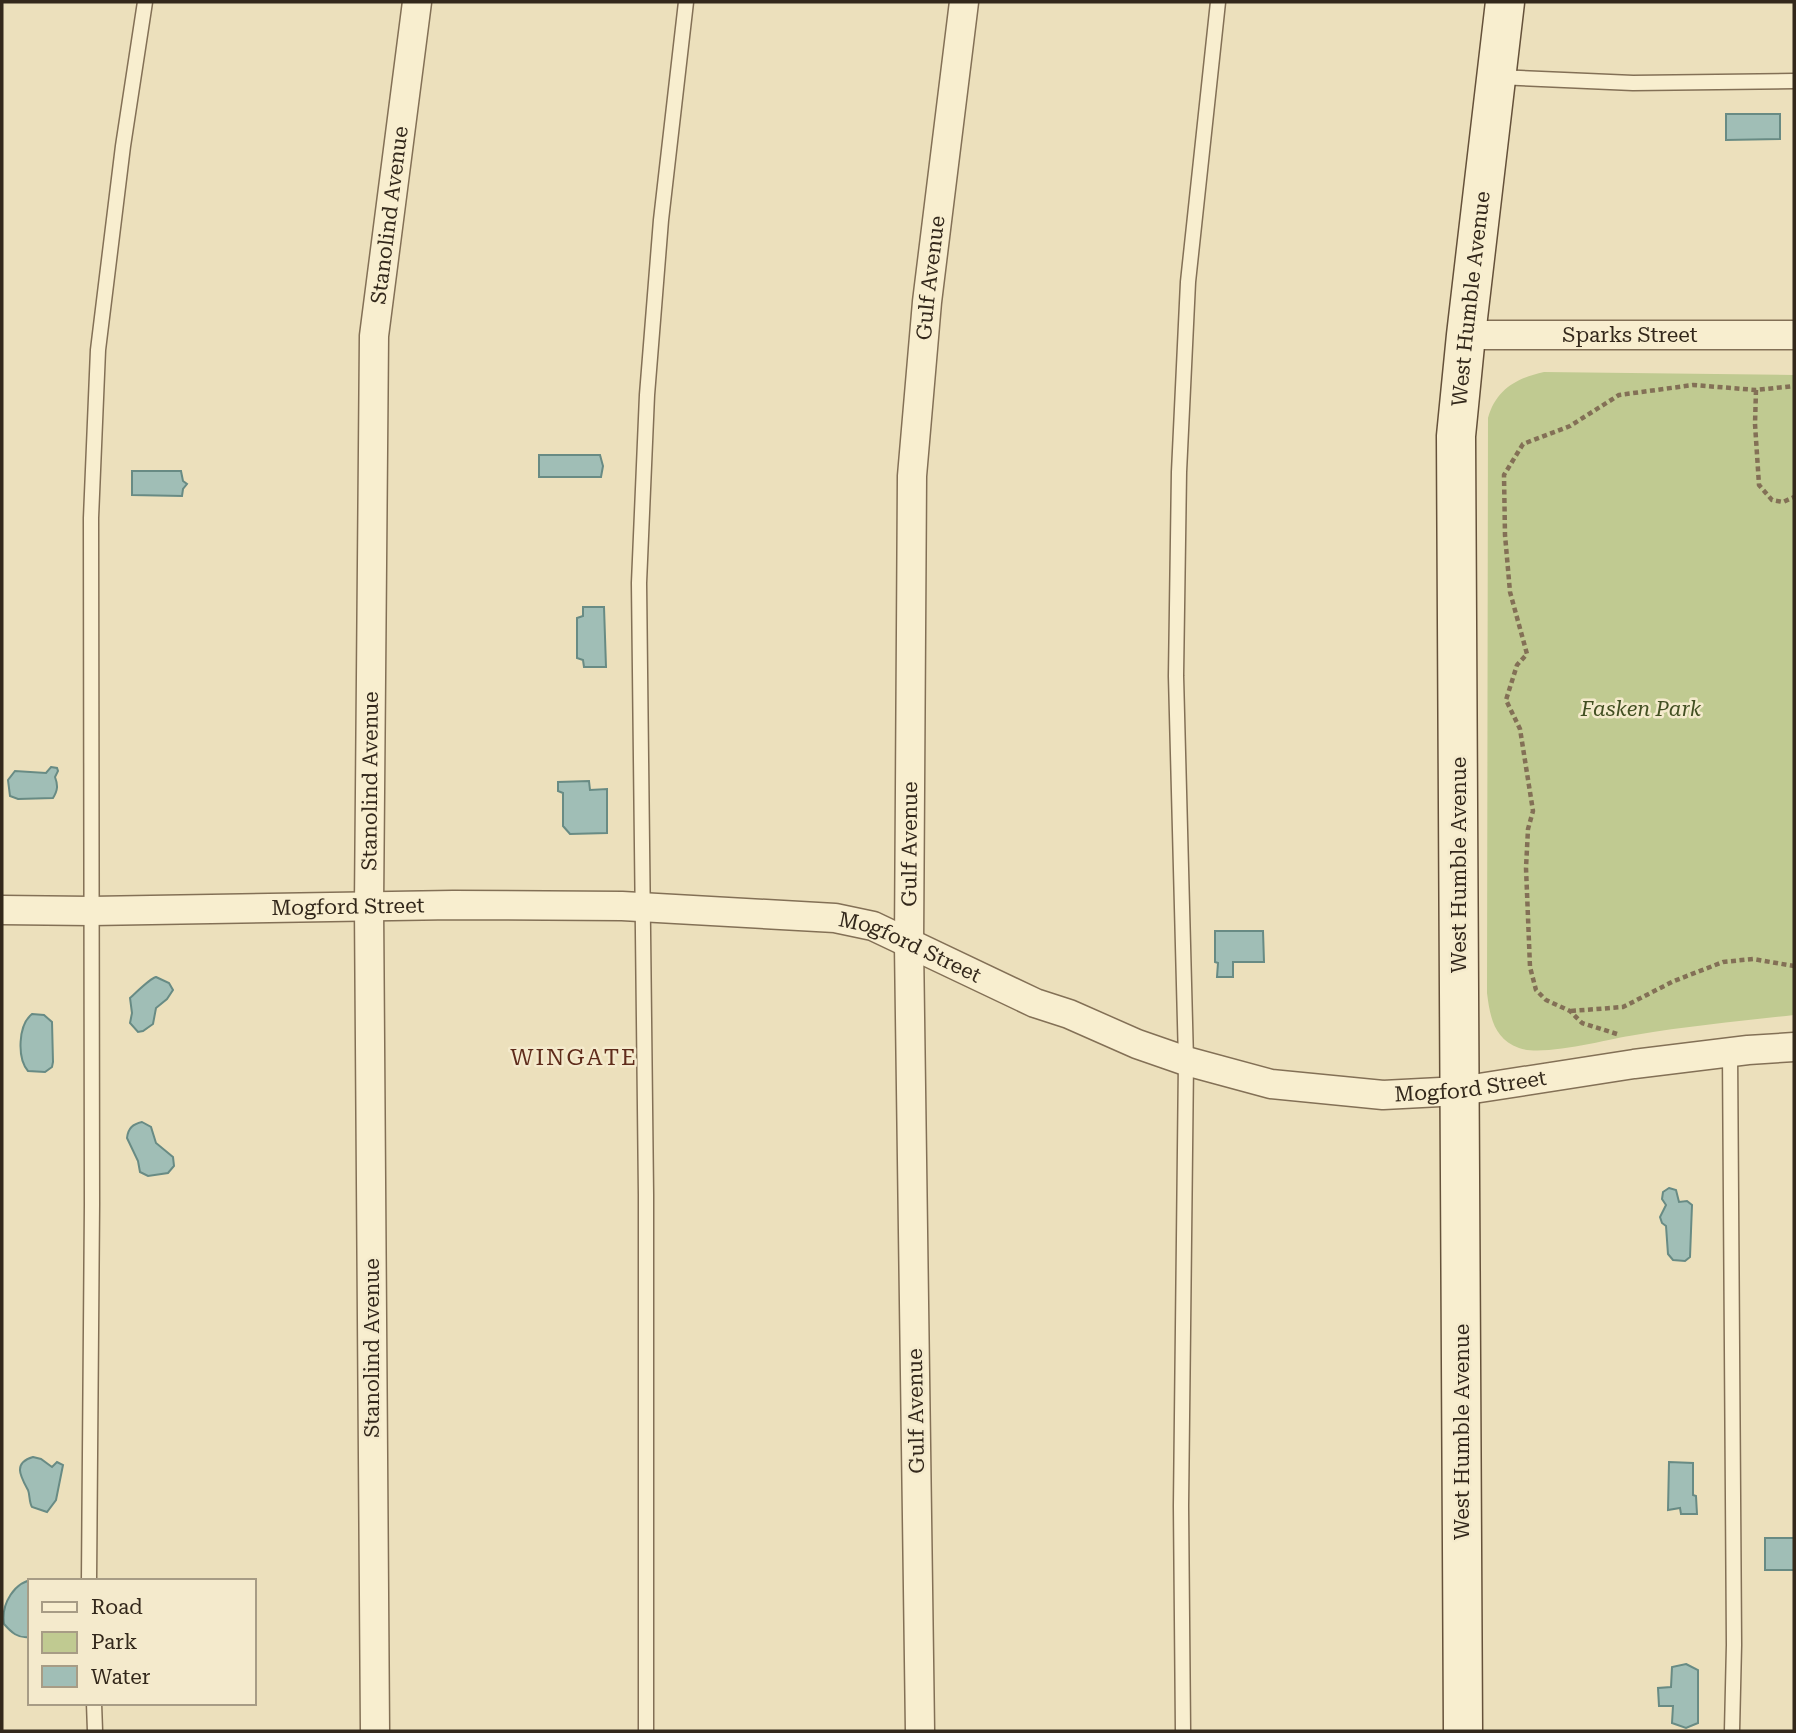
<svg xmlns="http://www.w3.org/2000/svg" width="1796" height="1733" font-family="'Roboto Serif',serif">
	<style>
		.green { fill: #c0ca91 }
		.water { fill: #a0beb6; stroke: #688b84; stroke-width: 2 }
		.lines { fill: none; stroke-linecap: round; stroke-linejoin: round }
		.lane-casing { stroke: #837056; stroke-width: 17 }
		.street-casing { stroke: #837056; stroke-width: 31 }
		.secondary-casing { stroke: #65513a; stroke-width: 41 }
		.path { stroke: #837056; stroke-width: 4.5; stroke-dasharray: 5 3.5; stroke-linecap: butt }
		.lane { stroke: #f8eecf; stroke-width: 14 }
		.street { stroke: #f8eecf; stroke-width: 28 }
		.secondary { stroke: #f8eecf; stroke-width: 38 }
		.labels { text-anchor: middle; stroke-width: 5; stroke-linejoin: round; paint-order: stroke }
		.street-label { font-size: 21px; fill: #33281b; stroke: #f4eacc }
		.park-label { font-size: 21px; font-style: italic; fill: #424f22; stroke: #f4eacc }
		.neighbourhood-label { font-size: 23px; letter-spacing: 2px; fill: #5f2c1b; stroke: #f4eacc }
	</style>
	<rect width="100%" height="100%" fill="#ece0bc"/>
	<!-- green -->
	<path class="green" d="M1544,372L1794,375V1015C1741,1021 1688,1026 1635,1035C1608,1039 1543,1057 1519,1048C1494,1039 1490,1017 1487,993L1488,418C1496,389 1517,378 1544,372Z"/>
	<!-- water -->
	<path class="water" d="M1726,114H1780V139L1726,140Z
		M539,455H600L603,466L601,477H539Z
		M132,471H181L183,481L187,484L183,489L182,496L132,495Z
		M583,607H604L606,667H584L583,660L577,658V618L583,616Z
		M51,767L57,768L58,771L55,777C58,785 58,790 53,798L18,799L10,796L8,780L15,771L46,773Z
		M589,781L590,790L607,789V833L570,834L563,826V793L558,791V782Z
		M1215,931H1263L1264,962H1233V977H1217L1218,963L1215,962Z
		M156,977L169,983L173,990L167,999L156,1008L153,1024L143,1031L138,1032L130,1023L132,1013L130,998C137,992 149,979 156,977Z
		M32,1014L44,1015L52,1022L53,1062L52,1067L45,1072L28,1071C17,1058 18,1025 32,1014Z
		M142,1122L151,1127L156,1143L173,1157L174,1166L168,1173L148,1176L140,1172L138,1161L127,1138C128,1128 133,1124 142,1122Z
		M1669,1188L1676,1190L1679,1202L1687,1201L1692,1205L1690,1257L1685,1261L1673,1260L1668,1254L1666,1226L1662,1223L1660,1217L1666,1205L1662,1199L1663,1192Z
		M33,1457L41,1459L52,1467L57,1462L63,1465L56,1500L47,1512L32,1507C29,1502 30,1495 28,1490C21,1477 12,1463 33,1457Z
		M1669,1462L1693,1463V1495L1696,1496L1697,1514H1681L1680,1508L1668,1510Z
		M1765,1538H1794V1570H1765Z
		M36,1579L42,1581H30V1637C18,1639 11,1632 4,1624C1,1604 14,1581 36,1579Z
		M1686,1664L1698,1670V1723L1686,1728L1672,1723L1673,1706H1659L1658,1688L1671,1687L1672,1667Z"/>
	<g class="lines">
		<!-- lane casing -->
		<g class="lane-casing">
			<path id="lane" d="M1498,77L1633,83L1794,81
				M1730,1051L1734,1645L1732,1731
				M89,1581L92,1204L91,518L98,350L123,146L145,2
				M94,1703L95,1731
				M646,1731V1194L639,583L647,395L661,220L686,2
				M1183,1731L1181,1506L1186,1061L1176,676L1179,472L1188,282L1218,2"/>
		</g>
		<!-- street casing -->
		<g class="street-casing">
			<g id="street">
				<path id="s1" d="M1466,335H1794"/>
				<path id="s2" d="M2,910L91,911L453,905L622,906L835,918L873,926L1035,1003L1069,1014L1137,1044L1186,1061L1271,1084L1383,1095L1460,1091L1634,1064L1748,1050L1794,1047"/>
				<path id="s3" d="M375,1731L369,906L374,336L417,2"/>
				<path id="s4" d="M920,1731L909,945L912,476L927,302L964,2"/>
			</g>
		</g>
		<!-- secondary casing -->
		<g class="secondary-casing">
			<g id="secondary">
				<path id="s5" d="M1463,1731L1456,436L1466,335L1505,2"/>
			</g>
		</g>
		<!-- path -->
		<path class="path" d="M1756,390L1755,424L1759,485L1772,500L1783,502L1794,497
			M1571,1011L1623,1007L1674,981L1723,962L1753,959L1794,966
			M1617,1034L1582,1023L1570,1011L1546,1000L1536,990L1530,967L1526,868L1528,829L1533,811L1520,729L1506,700L1517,665L1527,654L1510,592L1505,535L1504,475L1523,444L1570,426L1619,395L1693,385L1756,390L1794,386"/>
		<!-- lane -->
		<use href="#lane" class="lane"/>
		<!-- street -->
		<use href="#street" class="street"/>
		<!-- secondary -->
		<use href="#secondary" class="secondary"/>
	</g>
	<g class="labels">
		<!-- street labels -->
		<g class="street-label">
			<text dy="7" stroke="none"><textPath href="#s3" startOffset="1517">Stanolind Avenue</textPath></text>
			<text dy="7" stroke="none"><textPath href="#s4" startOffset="1454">Gulf Avenue</textPath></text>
			<text dy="7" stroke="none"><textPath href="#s5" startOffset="1433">West Humble Avenue</textPath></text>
			<text dy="7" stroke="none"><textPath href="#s1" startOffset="164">Sparks Street</textPath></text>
			<text dy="7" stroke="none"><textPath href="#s3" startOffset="950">Stanolind Avenue</textPath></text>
			<text dy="7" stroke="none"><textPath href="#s4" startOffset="887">Gulf Avenue</textPath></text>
			<text transform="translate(1459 865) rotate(-90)" y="7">West Humble Avenue</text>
			<text dy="7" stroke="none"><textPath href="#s2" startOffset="346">Mogford Street</textPath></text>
			<text dy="7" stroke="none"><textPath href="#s2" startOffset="914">Mogford Street</textPath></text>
			<text dy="7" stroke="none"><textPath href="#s2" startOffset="1502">Mogford Street</textPath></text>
			<text transform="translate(372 1348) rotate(-90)" y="7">Stanolind Avenue</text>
			<text transform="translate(916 1411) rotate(-91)" y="7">Gulf Avenue</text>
			<text transform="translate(1462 1432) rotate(-90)" y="7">West Humble Avenue</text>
		</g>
		<!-- park labels -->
		<g class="park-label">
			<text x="1641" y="716">Fasken Park</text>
		</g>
		<!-- neighbourhood labels -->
		<g class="neighbourhood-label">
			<text x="574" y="1065">WINGATE</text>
		</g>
	</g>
	<!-- border -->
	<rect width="1796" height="1733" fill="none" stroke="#33281b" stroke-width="7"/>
	<!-- legend -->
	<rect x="28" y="1579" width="228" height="126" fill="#f4eacc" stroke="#a79c85" stroke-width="2"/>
	<rect x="42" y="1602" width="35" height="10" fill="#f8eecf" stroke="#a79c85" stroke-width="2"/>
	<text x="91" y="1614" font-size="21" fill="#33281b">Road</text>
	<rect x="42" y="1632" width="35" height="21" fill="#c0ca91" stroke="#a79c85" stroke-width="2"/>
	<text x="91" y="1649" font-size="21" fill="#33281b">Park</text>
	<rect x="42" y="1666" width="35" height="21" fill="#a0beb6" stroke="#a79c85" stroke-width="2"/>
	<text x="91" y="1684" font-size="21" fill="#33281b">Water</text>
</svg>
